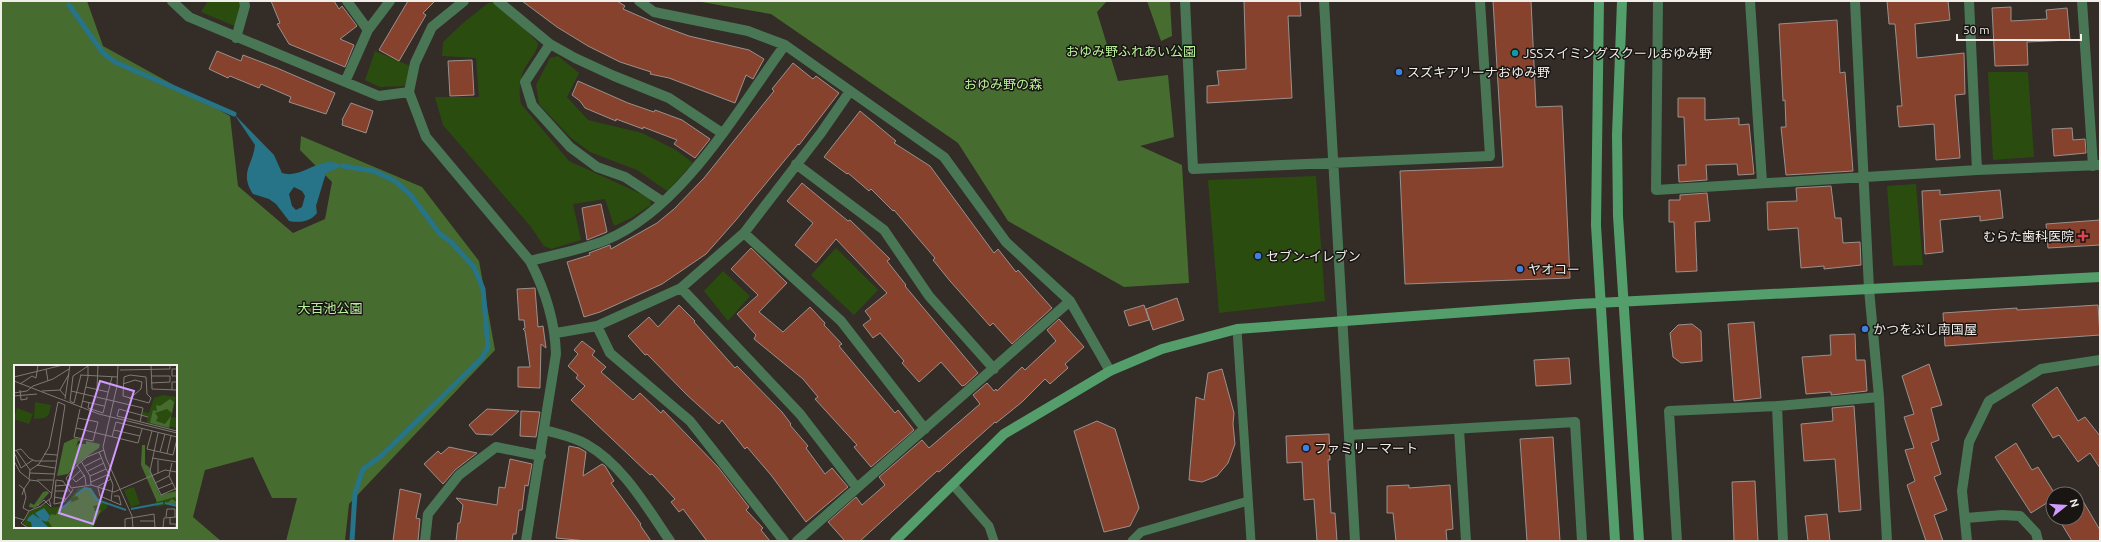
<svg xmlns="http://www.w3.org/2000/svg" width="2101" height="542" font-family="Ubuntu,'Noto Sans JP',sans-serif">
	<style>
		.green { fill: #2a4d0f }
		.forest { fill: #476c30; fill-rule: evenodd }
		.water { fill: #277387; fill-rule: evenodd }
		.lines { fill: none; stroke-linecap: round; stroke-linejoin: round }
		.stream { stroke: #277387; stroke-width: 5 }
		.building { fill: #86422d; stroke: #9b908d }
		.lane { stroke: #497655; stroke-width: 9 }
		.street { stroke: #497655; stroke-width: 10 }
		.secondary { stroke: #539e6a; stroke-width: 10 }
		.culture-dot { fill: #0f9aa8; stroke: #181513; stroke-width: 1.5 }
		.shop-dot { fill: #3f7fe0; stroke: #181513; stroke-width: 1.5 }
		.health-dot { fill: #e0444e; stroke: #181513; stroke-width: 1.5 }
		.labels { text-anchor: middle; stroke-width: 3; stroke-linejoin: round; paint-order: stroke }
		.park-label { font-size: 13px; fill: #baf29b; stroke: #181513 }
		.poi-label { font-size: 13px; fill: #f1ede9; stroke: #181513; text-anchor: start }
		.inset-river { fill: none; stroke: #277387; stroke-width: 2 }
		.inset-road { fill: none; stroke: #7f7975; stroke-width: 1 }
		.view { fill: #d09dfe; fill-opacity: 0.15; stroke: #d09dfe; stroke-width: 2 }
		.inset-edge { fill: none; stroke: #f1ede9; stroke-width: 2 }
	</style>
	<rect width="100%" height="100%" fill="#332c27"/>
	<!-- green -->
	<path class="green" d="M208,1H244L237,27L201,12Z
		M499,1L538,43C537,55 525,63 522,75C519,84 519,95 521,104L569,161L650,198L651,205L631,218L614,226L605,199L573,204L581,240L551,249L544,246L531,227L443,125L435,97H479L476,58L442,56L443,42L462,24L488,3Z
		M375,51L415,68L405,86L380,87L365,80Z
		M558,56L579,73L567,97L588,120L642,133L676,150L693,163L667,191L637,170L590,152L571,138L539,104L536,85L550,58Z
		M1988,72H2028L2034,157L1993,160Z
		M1316,176L1325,301L1219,313L1208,180Z
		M1916,184L1923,265L1893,266L1887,186Z
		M836,248L878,290L854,315L811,275Z
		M723,271L750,296L728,321L704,291Z"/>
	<!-- forest -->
	<path class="forest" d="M1,1H87L103,46L230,116L238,186L293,233L325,219L332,182L300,150L301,136L422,187L479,261L495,350L349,504L345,541H286L297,498H272L253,457L205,470L193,517L221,541H1ZM15,366H176V527H15Z
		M696,1H1107L1097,12L1118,81L1168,75L1174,137L1140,146L1182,165L1189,283L1124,287L1008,221L958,143L771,14Z
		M1147,1H1170L1172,36L1161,41Z"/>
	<!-- water -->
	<path class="water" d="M234,114L274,155L282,173C303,180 322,152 343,166L326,173L316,206L317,213C310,222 299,223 289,221L276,204L269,199L253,194C239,173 253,165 255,145ZM294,187L302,191L305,196L302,207L296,210L292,206L289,194Z"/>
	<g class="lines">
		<!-- stream -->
		<path class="stream" d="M69,5L103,53L115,62L234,114
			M343,166L374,171L395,181L410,194L440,234L451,242L474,267L483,289L488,347L482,358L380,457L363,469L355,493L352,541"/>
	</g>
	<!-- building -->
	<path class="building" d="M271,1H334L339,9L342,6L357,26L340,39L354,45L345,67L289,44L277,24L280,23Z
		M408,1H435L423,13L426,15L399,61L379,50Z
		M522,1H617L625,6L623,9L662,26L689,36L749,50L764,59L753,79L746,75L735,103L669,78L650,74L651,72L620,62L588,46L557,27Z
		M1244,1H1300L1301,16H1288L1292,98L1207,103V86L1219,85L1217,71L1246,69Z
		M1493,1H1531L1536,107L1562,106L1570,278L1405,284L1400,171L1503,167Z
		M1887,1H1948L1950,20L1915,24L1917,58L1964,53L1965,94L1955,95L1960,158L1936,160L1934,124L1899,127L1897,106H1902L1895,24H1889Z
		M2011,7V21L2047,19L2046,10L2067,8L2070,40L2027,42L2028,65L1995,66L1992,8Z
		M1837,20L1840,73L1845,72L1853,171L1786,175L1781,127H1786L1785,100L1783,101L1779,24Z
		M217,51L241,61L243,55L277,68L335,93L326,114L289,102L291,97L261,84L259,88L230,76L228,78L209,69Z
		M472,60L474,95L450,96L448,61Z
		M793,63L813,79L816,76L839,93L799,145L798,144L736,220L706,254L662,284L600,312L584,317L567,262L590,255L589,253L610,245L611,249L657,223L674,209L704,178L774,91L772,89Z
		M578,81L628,103L654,112L655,110L682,120L710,139L695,158L674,144L677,140L643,127V129L616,119V121L585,108L580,101L572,95Z
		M1678,98H1705V120L1739,118V125L1749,124L1754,174L1738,175L1737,164L1706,165L1707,180L1679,182L1678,165H1686L1684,117H1678Z
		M351,103L373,111L366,133L342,125L343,121L342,120Z
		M860,111L896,141L894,143L930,166L994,253L998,249L1016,272L1018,270L1052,308L1012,344L993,323L990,326L950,281L933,260L935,258L894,210L893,211L871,189L869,191L848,173L847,174L824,157Z
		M2072,128L2073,140L2085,139L2086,153L2054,156L2052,129Z
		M802,183L848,221L850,220L890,259L887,261L906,285L905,286L978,373L965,385L962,386L941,362L919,382L902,363L904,361L880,333L873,338L863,325L871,319L865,311L887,293L836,239L816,263L795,245L813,223L787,201Z
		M1831,186L1835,218H1841L1843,243L1860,242L1861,265L1824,269V266L1801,268L1798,228L1768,230L1767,202L1797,201L1796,188Z
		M1940,190V195L2000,190L2003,218L1980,221V216L1940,220L1943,252L1925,254L1922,191Z
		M1707,193L1710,221L1695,222L1697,271L1676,272L1674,222H1669V200H1680V195Z
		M601,204L607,232L587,240L582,208Z
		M2100,220V245L2048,248L2046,224Z
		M751,248L787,283L759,312L783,332L810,307L825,323L824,325L842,344L839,346L895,413L898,410L914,430L871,467L854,447L857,445L815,399L818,397L803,379L754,339L756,335L737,314L758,295L731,269Z
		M535,288L538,327L543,326L546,348L541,344L540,388L518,387V367H530L525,331L523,329L525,328L524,320H519L517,289Z
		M1177,298L1184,320L1153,330L1146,309Z
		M679,305L695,321L694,322L735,368L737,366L782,412L791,424L790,425L808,446L806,448L825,474L832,468L848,487L806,522L771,475L747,447L745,449L722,420L719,424L687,395L647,354L645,355L628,336L649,317L658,327Z
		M1144,305L1149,320L1129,326L1124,311Z
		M2098,305L2100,335L1945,346L1943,313L2017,308V310Z
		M1059,319L1084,347L1065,364L1068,368L1050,384L1045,379L1022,402L996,423L995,422L939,472L937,471L860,541H845L828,522L856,497L862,505L885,485L879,477L922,440L929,448L980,404L973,395L987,383L994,391L996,389L997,391L1022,367L1025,370L1056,341L1047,330Z
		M1754,322L1761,398L1734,401L1728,324Z
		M1692,324L1701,331L1702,361L1681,363L1673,357L1670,333L1678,325Z
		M1855,334L1856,360H1865L1867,391L1831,395V392L1806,394L1802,357L1831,355L1830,335Z
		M582,341L595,351L592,355L606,367L601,372L633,400L640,393L661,413L663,410L718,467L749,507L746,510L763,528L761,530L770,541H707L683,509L679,512L671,502L675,499L652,474L650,475L571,400L585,386L576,378L578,375L568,366L578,354L574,350Z
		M1569,358L1571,384L1536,386L1534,360Z
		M1929,364L1942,405L1931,408L1939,440L1931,443L1941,474L1934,477L1947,510L1934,515L1943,541H1926L1907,485L1915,481L1905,450L1914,448L1904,417L1914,414L1902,376Z
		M1222,369L1234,413L1233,424L1235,444L1228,463L1217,476L1202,482L1189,480L1196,397L1204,400L1208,373Z
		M2057,387L2078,421L2085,417L2100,436V468L2090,453L2078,462L2059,435L2053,438L2032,405Z
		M1854,406L1861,510L1839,512L1835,459L1804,461L1801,424L1833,421L1832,408Z
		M487,409L519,411L492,435L476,434L469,425Z
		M521,411L540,412L536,437L520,436Z
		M1097,421L1115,429L1139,508L1130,526L1104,532L1074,431Z
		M1329,434L1330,460H1328L1331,513H1335L1337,541H1317L1314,499L1304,500L1302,462L1287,463L1286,436Z
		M1553,437L1560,541H1527L1520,439Z
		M2016,443L2032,470L2038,467L2055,494H2053V499L2031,513L1995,457Z
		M569,446L579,448L586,452L583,476L602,464L605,466L614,481L611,483L641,524L640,525L651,541H587L556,538Z
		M449,447L477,453L455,470L443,484L424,464L438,451L441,454Z
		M510,459L532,464L528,486L525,485L522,510H519L516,534H513L512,541H456L458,523H460L463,505L456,498L497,505L499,487L505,488Z
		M1755,481L1758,541H1734L1732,482Z
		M1409,485V488L1450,485L1453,529L1446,530L1447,541H1396L1393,513H1387V486Z
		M400,489L421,494L416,518L420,519L418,541H393Z
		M2080,496L2100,530V541H2072L2058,518H2077V498Z
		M1827,514L1830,541H1808L1805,516Z"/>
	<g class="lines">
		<!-- lane -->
		<path class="lane" d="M1237,329L1251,541
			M953,485L989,526L994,541
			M1132,541L1141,532L1248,501"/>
		<!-- street -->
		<path class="street" d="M172,1L189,17L379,96L409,92
			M347,1L368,30
			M464,1L432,27L415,63L409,92L426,137L530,261C545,290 555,321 556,354L526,541
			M498,1L550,44L575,58L614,76L669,98L722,133
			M639,1L654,12L748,31L785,45L944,157L1006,242L1070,301L1110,371
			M1185,1L1193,169L1490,156L1480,1
			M1324,1L1355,541
			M1658,1L1656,190L1977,170L2100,165
			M1750,1L1762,182
			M1855,1L1869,289L1879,397L1887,541
			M1969,1L1977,170
			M2082,1L2093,166
			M236,38L245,6L244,1
			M550,44L525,82L532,105L570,147L597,167L625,177L663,202
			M345,82L368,30L390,1
			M796,164L884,230L929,296L994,369
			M744,233L841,321L925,429
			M530,261C555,254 582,250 606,240C682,209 738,109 785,45
			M681,288L800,414L857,488L1070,301
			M597,326L610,353L690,421L784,541
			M556,333L597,326L681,288L744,233L821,133L850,91
			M1777,406L1879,397
			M1459,429L1466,541
			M545,430C558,434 574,437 586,444C623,465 646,506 670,541
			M1349,435L1575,422L1582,541
			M1966,518L2002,515L2020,516L2036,533L2038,541
			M425,541L428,514L459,475L496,447L541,456
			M797,541L857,488
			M1677,541L1669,411L1777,406L1783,541
			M1967,541L1962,491L1969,442L1989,401L2041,369L2100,360"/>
		<!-- secondary -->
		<path class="secondary" d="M1599,1L1596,225L1615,541
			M1622,1L1617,135L1618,216L1639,541
			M895,541L1004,434L1110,371L1162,349L1237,329L1578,304L2100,277"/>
	</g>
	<!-- markers -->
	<circle class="culture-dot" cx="1515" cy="53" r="4"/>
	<g class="shop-dot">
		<circle cx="1399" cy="72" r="4"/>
		<circle cx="1258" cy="256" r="4"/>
		<circle cx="1520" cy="269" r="4"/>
		<circle cx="1865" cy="329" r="4"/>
		<circle cx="1306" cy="448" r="4"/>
	</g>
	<path class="health-dot" d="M2081 230h4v4h4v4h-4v4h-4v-4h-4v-4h4z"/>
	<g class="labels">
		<!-- park labels -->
		<g class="park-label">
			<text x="1131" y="56">おゆみ野ふれあい公園</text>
			<text x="1003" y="89">おゆみ野の森</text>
			<text x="330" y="313">大百池公園</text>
		</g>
		<!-- poi labels -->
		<g class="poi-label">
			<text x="1523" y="58">JSSスイミングスクールおゆみ野</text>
			<text x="1407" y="77">スズキアリーナおゆみ野</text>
			<text x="2074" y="241" text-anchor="end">むらた歯科医院</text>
			<text x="1266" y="261">セブン-イレブン</text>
			<text x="1528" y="274">ヤオコー</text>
			<text x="1873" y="334">かつをぶし南国屋</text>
			<text x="1314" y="453">ファミリーマート</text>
		</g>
	</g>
	<!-- overview -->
	<g transform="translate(14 365)">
		<rect width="163" height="163" fill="#332c27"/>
		<path d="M149,30L162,32L157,55L158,52L163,53V63L133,58L134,51L128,50L129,47L135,48L140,33ZM21,37L37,40L35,49L31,53L20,54ZM3,43L19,49L15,59L0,54ZM70,122L78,123L83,133L94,138L93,143L84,150L80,163H15L9,159L15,147L32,139L36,143L50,141L64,124ZM120,122L126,139L117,142L110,125ZM162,125L163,142L155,139L142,142V134Z" fill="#2a4d0f"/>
		<path d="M156,34L160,37L158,48L153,44L141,48L144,52L142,56L151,59L157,51L155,63L136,58L139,45L143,46L142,40L146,41ZM61,73L70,75L64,76L62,82L64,79H72V76L86,79L85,83L61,100L54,109L43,111L50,78ZM128,80H131V99L135,102L146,130L163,126V141L152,139L158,134L163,137L161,132L143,137L127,100ZM71,123L77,124L88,139L79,141L81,146L87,145L78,163H39L34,156L37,149L42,150L45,143L65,134L63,131L59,132ZM33,126L35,128L21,143L15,142L16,138L20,140L29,127Z" fill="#476c30"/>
		<path d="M30,143L36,151L33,157L27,155L35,163H18L17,157L13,156L14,153L19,149L26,154L21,148Z" fill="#277387"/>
		<path class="inset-river" d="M62,130L71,123L76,124L83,135L112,145M151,138L163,141M47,144L57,136M117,144L149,138"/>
		<path class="inset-road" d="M104,0L103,21L89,82L92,93L118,151L119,163M137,0L138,24L163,25M32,4L34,16M163,4H158V11H163M106,5L156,4V0M66,10L104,12M67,10L60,38L56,36L59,11L74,1M116,10L132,12L133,29L137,33L135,38L109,31L110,12ZM137,11H156V17L137,18M0,12L49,0M0,16L85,49L163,68M6,19L18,11L22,13L24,0M109,19L121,15L128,17L127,24L115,34M72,22L94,27M83,24L84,0M6,25L7,35L13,34V32M46,25L55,9M158,25V17H163M28,26L46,25L51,31M57,26L129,43L126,57M0,28L13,26L19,21L39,14L55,4M0,31L23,29M51,34L56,0M68,36L90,41M75,37L74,43L89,48L98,12M67,43L74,12V0M134,52L105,44L103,51L163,66M64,53L84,57L79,76L60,72L64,53L66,44M62,63L124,78L128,64M100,65L126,71M138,66L133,84L159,90L163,74M144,68L136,106L147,130L163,123M98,72L102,57L163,72M2,85L16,105M90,85L73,92L63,100L52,113L57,123L77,120L100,127L151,105L163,107M0,86L7,84L15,93L21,96H42M0,87L7,103L19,95M146,87L151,69M153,88L157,71M30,89L43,90M138,93L163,97M0,96L6,107L16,115L10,124L12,132L9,143L15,146L27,141L37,133L51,40L44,37L35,82L25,99L16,105L15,114M67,96L76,111L77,120M158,98L155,111L162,125M23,100L41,103M63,100L71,112L72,120M71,101L87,93M74,106L90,98M16,108L40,109M144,108V95M95,109L99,120L97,136M76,111L92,104L85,87M59,114L62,117L71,110M16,115L24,116L37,128M23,115H39M77,117L95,109L92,104M53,118L67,105M141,118L155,111M5,120L10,124L8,130M41,121L53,120M83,122L97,114M84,123L86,131L107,140L105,131H100M144,124L159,118M41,126H54M57,128L49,116L42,115L40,139L50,137L52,134L57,128L59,124M40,132L52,134M23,141L30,135L37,142L35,134M0,152L10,155L15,146M152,152L153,144H161V152M156,152V159H162V163M10,155L7,158L14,163M126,156H141M111,163V154L140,149L141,163M149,163L150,153L163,152"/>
		<path class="view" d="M86,16L120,26L79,159L45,148Z"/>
		<rect width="163" height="163" class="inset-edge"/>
	</g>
	<!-- border -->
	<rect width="2101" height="542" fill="none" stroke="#f1ede9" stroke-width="4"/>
	<!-- north arrow -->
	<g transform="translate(2065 506) rotate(73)"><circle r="19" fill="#181513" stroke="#6f6b69"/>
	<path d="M0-3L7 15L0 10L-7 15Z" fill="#d09dfe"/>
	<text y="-6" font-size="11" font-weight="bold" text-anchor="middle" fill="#f1ede9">N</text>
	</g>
	<!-- scale -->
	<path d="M1957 34v6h124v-6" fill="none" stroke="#f1ede9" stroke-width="2"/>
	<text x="1963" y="34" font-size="12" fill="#f1ede9" stroke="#181513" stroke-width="3" paint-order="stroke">50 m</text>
</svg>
